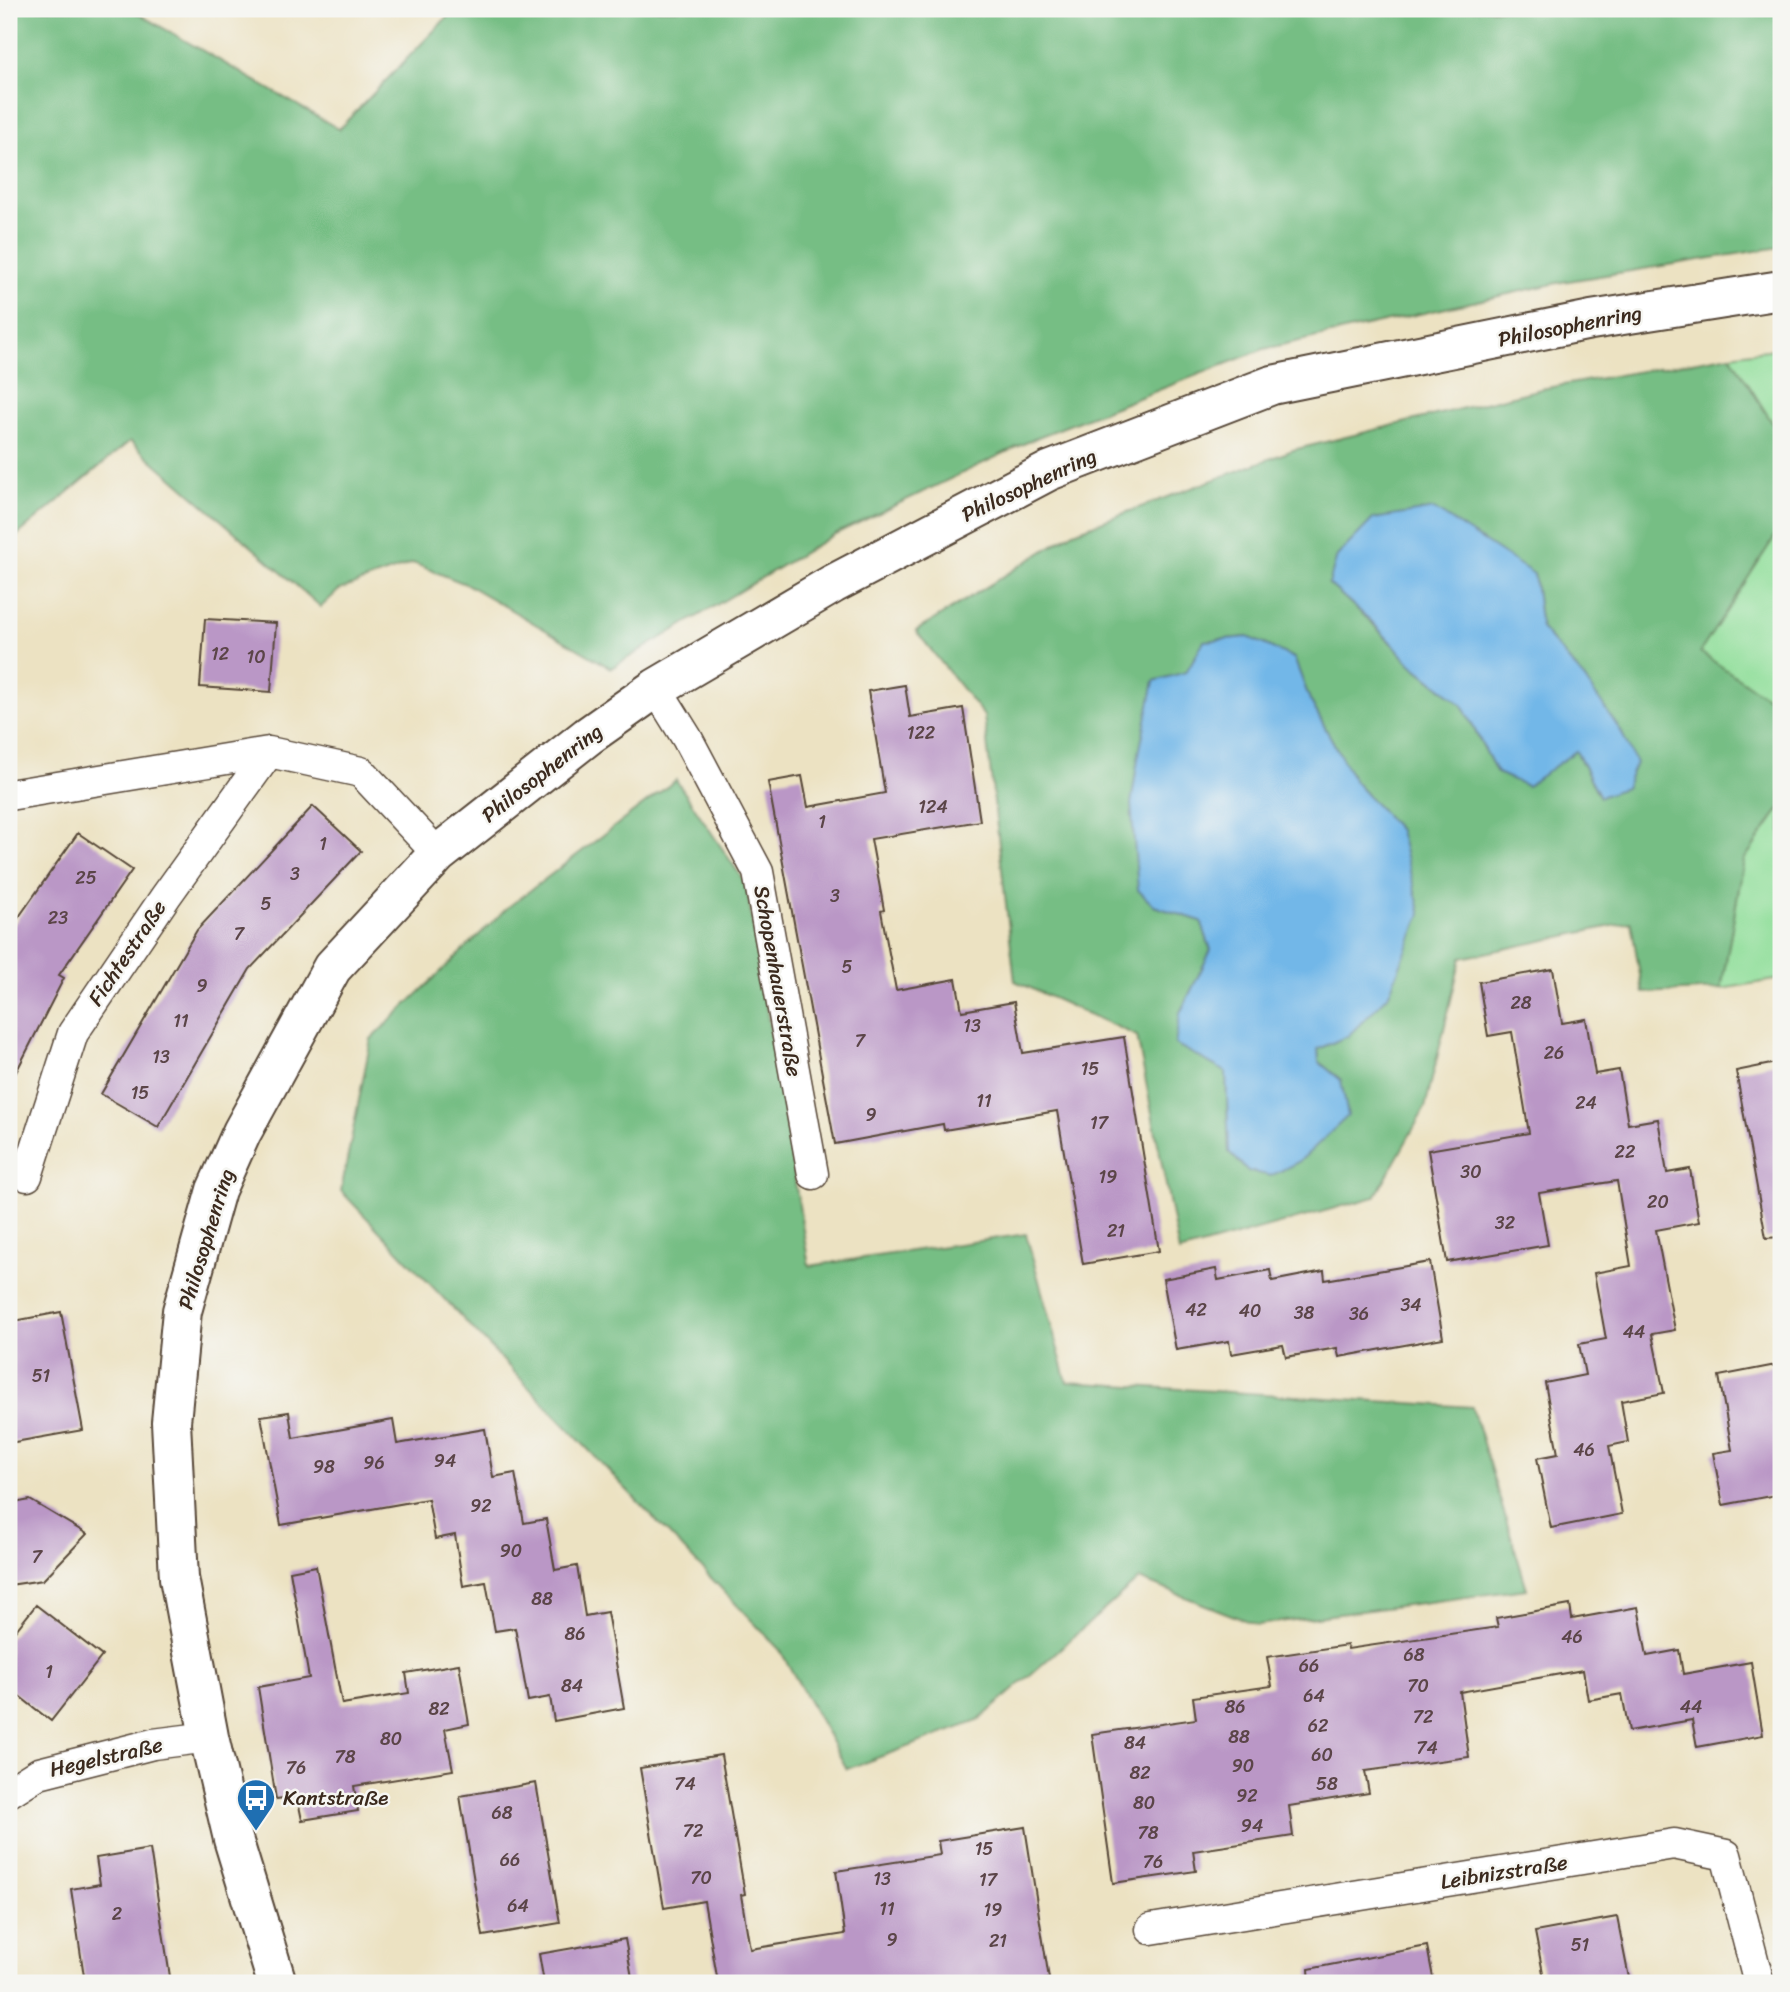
<svg xmlns="http://www.w3.org/2000/svg" width="1790" height="1992" font-family="Sriracha,sans-serif">
	<style>
		.green { fill: #93df9c; stroke: #67845d; stroke-width: 2 }
		.forest { fill: #76be84; stroke: #587451; stroke-width: 2; fill-rule: evenodd }
		.water { fill: #72b7e8; stroke: #567083; stroke-width: 2 }
		.building { fill: #ba97c6 }
		.lines { fill: none; stroke-linecap: round; stroke-linejoin: round }
		.street-casing { stroke: #564637; stroke-width: 33 }
		.secondary-casing { stroke: #564637; stroke-width: 42 }
		.street { stroke: #fff; stroke-width: 30 }
		.secondary { stroke: #fff; stroke-width: 38 }
		.labels { text-anchor: middle; stroke-width: 5; stroke-linejoin: round; paint-order: stroke }
		.number-label { font-size: 18px; fill: #5b4548 }
		.street-label { font-size: 21px; fill: #3b2a1e; stroke: #f6f6f2 }
		.poi-label { font-size: 21px; fill: #3b2a1e; stroke: #f6f6f2; text-anchor: start }
	</style>
	<rect width="100%" height="100%" fill="#f6f6f2"/>
	<filter id="ink" filterUnits="userSpaceOnUse"><feTurbulence type="fractalNoise" baseFrequency=".0143" numOctaves="2"/><feDisplacementMap in="SourceGraphic" scale="14" xChannelSelector="R" yChannelSelector="G"/><feConvolveMatrix kernelMatrix="1 2 1 2 8 2 1 2 1" color-interpolation-filters="sRGB"/></filter>
	<filter id="wash" filterUnits="userSpaceOnUse"><feTurbulence type="fractalNoise" baseFrequency=".00686" numOctaves="4" result="noise"/><feDisplacementMap in="SourceGraphic" scale="28" xChannelSelector="R" yChannelSelector="G"/><feGaussianBlur stdDeviation="1.57" result="paint"/><feColorMatrix in="noise" values="0 0 0 0 0 0 0 0 0 0 0 0 0 0 0 0 0 1.4 0 .05"/><feComposite in="paint" operator="in"/></filter>
	<g filter="url(#wash)">
		<rect width="100%" height="100%" fill="#ece2c2"/>
		<!-- green -->
		<path class="green" d="M1781,348V437L1730,355Z
			M1781,527V707L1699,652Z
			M1781,807V979L1721,989L1744,860Z"/>
		<!-- forest -->
		<path class="forest" d="M9,9H130L339,129L455,9H1781V247L1562,282L1264,349L1038,437L835,534L611,668L468,585L413,563L339,590L321,607L130,441L9,542Z
			M1730,355L1781,437V527L1700,652L1781,707V807L1744,860L1721,989L1643,993L1631,922L1461,958L1425,1108L1375,1197L1179,1252L1137,1036L1015,981L984,716L916,631L1074,532L1293,450L1541,389ZM1534,574L1541,628L1584,678L1599,796L1576,751L1497,773L1462,705L1411,664L1370,621L1329,584ZM1248,637L1294,658L1310,700L1355,782L1399,830L1348,1036L1318,1049L1319,1062L1341,1080L1229,1152L1226,1072L1180,1013L1211,951L1201,921L1154,906V681L1187,672L1205,641Z
			M676,780L746,884L809,1266L1026,1234L1067,1382L1472,1407L1527,1589L1257,1625L1139,1579L978,1721L847,1769L780,1650L341,1191L371,1039L507,908Z"/>
		<!-- water -->
		<path class="water" d="M1434,509L1534,574L1541,628L1584,678L1622,733L1636,763L1625,788L1600,797L1576,751L1527,786L1497,773L1462,705L1411,664L1371,621L1329,584L1337,556L1373,519Z
			M1248,637L1294,658L1310,700L1355,782L1399,830L1421,914L1388,996L1348,1036L1318,1049L1319,1062L1341,1080L1348,1116L1300,1161L1271,1176L1248,1171L1229,1152L1226,1072L1175,1044L1180,1013L1211,950L1201,921L1154,906L1138,890L1131,804L1138,758L1154,681L1186,672L1204,641Z"/>
		<g id="blocks">
			<!-- building -->
			<path class="building" d="M205,619L276,623L271,692L200,687Z
				M905,685L910,717L963,708L980,821L871,839L884,910L881,911L896,990L956,979L962,1011L1014,1002L1023,1053L1124,1037L1159,1251L1083,1264L1057,1111L944,1130L943,1124L835,1144L768,782L802,776L808,807L885,793L868,691Z
				M313,806L361,851L250,969L158,1127L101,1094L197,930Z
				M78,833L132,870L59,975L64,978L9,1086V931Z
				M1553,969L1562,1023L1586,1019L1595,1074L1619,1070L1628,1124L1658,1119L1667,1173L1690,1169L1699,1222L1656,1230L1675,1330L1652,1334L1664,1393L1621,1401L1628,1442L1609,1446L1622,1514L1551,1528L1537,1458L1558,1454L1545,1383L1585,1375L1579,1344L1606,1339L1594,1273L1631,1266L1617,1181L1539,1193L1548,1245L1447,1262L1428,1150L1529,1133L1512,1032L1488,1036L1479,982Z
				M1781,1062V1237L1766,1238L1736,1071Z
				M1430,1262L1443,1338L1339,1357L1337,1348L1286,1357L1283,1345L1231,1354L1229,1341L1176,1350L1163,1279L1216,1269L1218,1280L1270,1270L1272,1281L1324,1271L1325,1280Z
				M61,1312L83,1430L9,1443V1322Z
				M1781,1364V1494L1723,1505L1713,1453L1732,1450L1719,1376Z
				M289,1412L293,1438L393,1420L397,1444L485,1429L493,1477L515,1473L524,1523L546,1519L555,1570L577,1566L585,1616L607,1612L624,1708L554,1721L550,1697L528,1701L515,1628L495,1631L486,1582L463,1586L455,1535L435,1539L428,1499L281,1525L261,1416Z
				M30,1500L87,1534L43,1580L9,1585V1504Z
				M316,1566L342,1704L409,1693L406,1673L459,1664L469,1724L445,1729L453,1770L354,1786L358,1811L302,1820L297,1796L276,1799L258,1687L309,1678L290,1571Z
				M36,1605L102,1656L51,1721L9,1688V1639Z
				M1570,1605L1572,1619L1638,1607L1647,1656L1679,1650L1683,1674L1751,1662L1763,1735L1697,1747L1692,1720L1629,1731L1622,1694L1588,1700L1583,1670L1460,1692L1469,1757L1365,1771L1369,1793L1289,1806L1293,1836L1193,1851L1196,1871L1113,1883L1092,1734L1196,1719L1193,1697L1272,1686L1267,1657L1347,1645L1348,1649L1498,1627L1496,1618Z
				M721,1755L745,1894L741,1895L750,1949L845,1934L836,1871L940,1855L938,1841L1025,1827L1049,1979L1021,1983H718L704,1901L664,1908L640,1768Z
				M536,1783L560,1923L483,1936L460,1796Z
				M150,1849L171,1983H85L71,1889L100,1884L96,1858Z
				M1617,1917L1630,1983H1545L1535,1932Z
				M625,1939L633,1983H544L539,1954Z
				M1427,1946L1434,1983H1310L1309,1969Z"/>
		</g>
	</g>
	<g filter="url(#ink)">
		<use href="#blocks" fill-opacity="0" stroke="#564637" stroke-width="2"/>
		<g class="lines">
			<!-- street casing -->
			<g class="street-casing">
				<path id="street" d="M656,688L687,738L758,872L813,1174
					M9,795L269,752L361,772L438,854
					M27,1176L73,1033L166,896L269,752
					M9,1792L39,1773L153,1744L209,1737
					M1151,1929L1674,1844L1726,1855L1759,1983"/>
			</g>
			<!-- secondary casing -->
			<g class="secondary-casing">
				<path id="secondary" d="M277,1983L233,1839L209,1737L179,1578L171,1422L182,1311L216,1190L242,1132L332,968L438,854L588,736L656,688L833,584L1049,471L1272,385L1591,320L1781,290"/>
			</g>
			<!-- street -->
			<use href="#street" class="street"/>
			<!-- secondary -->
			<use href="#secondary" class="secondary"/>
		</g>
	</g>
	<!-- icons -->
	<defs>
		<g id="bus-pin" transform="scale(2.0125)"><path d="M0 17L-7.5 6A9.5 9.5 0 1 1 7.5 6Z" fill="#1f6fb2" stroke="#f6f6f2"/><path d="M-5-6H5V4H4V6H2V4H-2V6H-4V4H-5ZM-3.5-4V0h7V-4ZM-3.5 1.2v1.5H-2V1.2ZM2 1.2v1.5H3.5V1.2Z" fill="#fff"/></g>
	</defs>
	<g fill-rule="evenodd">
		<use href="#bus-pin" x="256" y="1798"/>
	</g>
	<g class="labels">
		<!-- number labels -->
		<g class="number-label">
			<text x="220" y="660">12</text>
			<text x="256" y="663">10</text>
			<text x="921" y="739">122</text>
			<text x="933" y="813">124</text>
			<text x="822" y="828">1</text>
			<text x="323" y="850">1</text>
			<text x="295" y="880">3</text>
			<text x="86" y="884">25</text>
			<text x="835" y="902">3</text>
			<text x="266" y="910">5</text>
			<text x="58" y="924">23</text>
			<text x="239" y="940">7</text>
			<text x="847" y="973">5</text>
			<text x="202" y="992">9</text>
			<text x="1521" y="1009">28</text>
			<text x="181" y="1027">11</text>
			<text x="972" y="1032">13</text>
			<text x="860" y="1047">7</text>
			<text x="1554" y="1059">26</text>
			<text x="161" y="1063">13</text>
			<text x="1090" y="1075">15</text>
			<text x="140" y="1099">15</text>
			<text x="984" y="1107">11</text>
			<text x="1586" y="1109">24</text>
			<text x="871" y="1121">9</text>
			<text x="1099" y="1129">17</text>
			<text x="1625" y="1158">22</text>
			<text x="1471" y="1178">30</text>
			<text x="1108" y="1183">19</text>
			<text x="1658" y="1208">20</text>
			<text x="1505" y="1229">32</text>
			<text x="1116" y="1237">21</text>
			<text x="1411" y="1311">34</text>
			<text x="1196" y="1316">42</text>
			<text x="1250" y="1317">40</text>
			<text x="1304" y="1319">38</text>
			<text x="1359" y="1320">36</text>
			<text x="1634" y="1338">44</text>
			<text x="41" y="1382">51</text>
			<text x="1584" y="1456">46</text>
			<text x="445" y="1467">94</text>
			<text x="374" y="1469">96</text>
			<text x="324" y="1473">98</text>
			<text x="481" y="1512">92</text>
			<text x="511" y="1557">90</text>
			<text x="37" y="1563">7</text>
			<text x="542" y="1605">88</text>
			<text x="575" y="1640">86</text>
			<text x="1572" y="1643">46</text>
			<text x="1414" y="1661">68</text>
			<text x="1309" y="1672">66</text>
			<text x="49" y="1678">1</text>
			<text x="572" y="1692">84</text>
			<text x="1418" y="1692">70</text>
			<text x="1314" y="1702">64</text>
			<text x="1235" y="1713">86</text>
			<text x="1691" y="1713">44</text>
			<text x="439" y="1715">82</text>
			<text x="1423" y="1723">72</text>
			<text x="1318" y="1732">62</text>
			<text x="1239" y="1743">88</text>
			<text x="391" y="1745">80</text>
			<text x="1135" y="1749">84</text>
			<text x="1427" y="1754">74</text>
			<text x="1322" y="1761">60</text>
			<text x="345" y="1763">78</text>
			<text x="1243" y="1772">90</text>
			<text x="296" y="1774">76</text>
			<text x="1140" y="1779">82</text>
			<text x="685" y="1790">74</text>
			<text x="1327" y="1790">58</text>
			<text x="1247" y="1802">92</text>
			<text x="1144" y="1809">80</text>
			<text x="502" y="1819">68</text>
			<text x="1252" y="1832">94</text>
			<text x="693" y="1837">72</text>
			<text x="1148" y="1839">78</text>
			<text x="984" y="1855">15</text>
			<text x="510" y="1866">66</text>
			<text x="1153" y="1868">76</text>
			<text x="701" y="1884">70</text>
			<text x="882" y="1885">13</text>
			<text x="988" y="1886">17</text>
			<text x="518" y="1912">64</text>
			<text x="887" y="1915">11</text>
			<text x="993" y="1916">19</text>
			<text x="117" y="1920">2</text>
			<text x="892" y="1946">9</text>
			<text x="998" y="1947">21</text>
			<text x="1580" y="1951">51</text>
		</g>
		<!-- street labels -->
		<g class="street-label">
			<text transform="translate(1570 326) rotate(-11)" y="7">Philosophenring</text>
			<text transform="translate(1029 485) rotate(-25)" y="7">Philosophenring</text>
			<text transform="translate(542 773) rotate(-38)" y="7">Philosophenring</text>
			<text transform="translate(127 953) rotate(-56)" y="7">Fichtestraße</text>
			<text transform="translate(778 981) rotate(80)" y="7">Schopenhauerstraße</text>
			<text transform="translate(206 1239) rotate(-73)" y="7">Philosophenring</text>
			<text transform="translate(106 1757) rotate(-13)" y="7">Hegelstraße</text>
			<text transform="translate(1504 1872) rotate(-9)" y="7">Leibnizstraße</text>
		</g>
		<!-- poi labels -->
		<g class="poi-label">
			<text x="283" y="1805">Kantstraße</text>
		</g>
	</g>
	<!-- margin -->
	<rect width="1790" height="1992" fill="none" stroke="#f6f6f2" stroke-width="35"/>
</svg>
